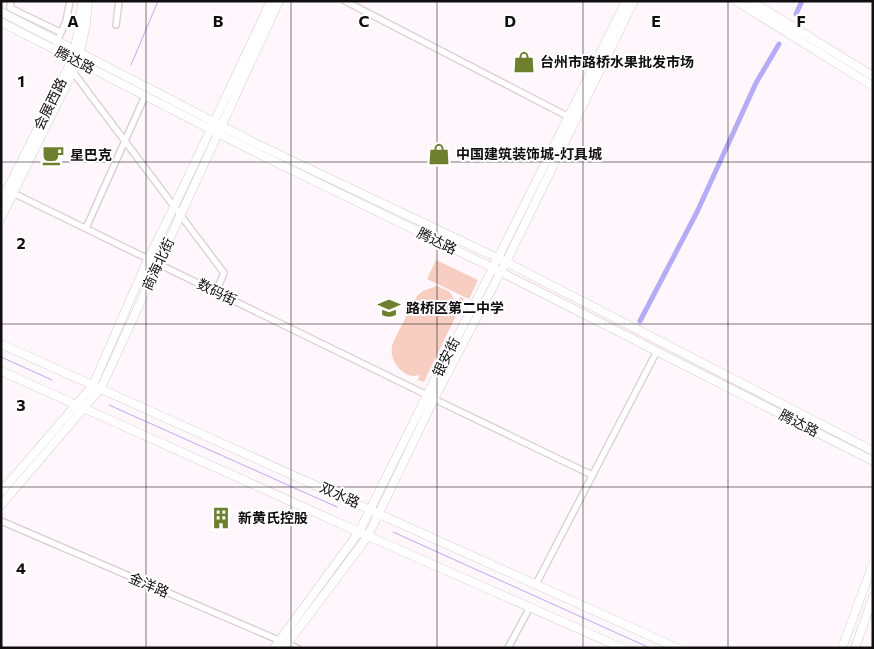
<svg xmlns="http://www.w3.org/2000/svg" width="874" height="649" font-family="Commissioner,'Noto Sans SC',sans-serif">
	<style>
		.green { fill: #f7cec1 }
		.lines { fill: none; stroke-linecap: round; stroke-linejoin: round }
		.stream { stroke: #b5abf7; stroke-width: 1 }
		.canal { stroke: #b5abf7; stroke-width: 5 }
		.minor-casing { stroke: #d7cdd2; stroke-width: 8 }
		.major-casing { stroke: #d7cdd2; stroke-width: 9 }
		.minor { stroke: #fff; stroke-width: 5.5 }
		.major { stroke: #fff; stroke-width: 8 }
		.grid { fill: none; stroke: #110e10; stroke-width: 1; stroke-opacity: 0.55 }
		.labels { text-anchor: middle; stroke-width: 4; stroke-linejoin: round; paint-order: stroke }
		.street-label { font-size: 14px; fill: #110e10; stroke: #fff }
		.poi-label { font-size: 14px; font-weight: bold; fill: #110e10; stroke: #fff; text-anchor: start }
		.grid-label { font-size: 16px; text-anchor: middle; font-weight: bold; fill: #110e10; stroke: #fff; stroke-width: 4; stroke-linejoin: round; paint-order: stroke }
	</style>
	<rect width="100%" height="100%" fill="#fff7fb"/>
	<!-- green -->
	<path class="green" d="M436,260L478,280L469,299L427,279Z
		M437,286L450,292L456,304L460,297L464,299L424,382L418,380L420,375C413,377 408,376 402,371C395,366 390,355 392,346C396,334 411,309 417,296L423,291Z"/>
	<g class="lines">
		<!-- stream -->
		<path class="stream" d="M131,65L158,1
			M1,357L52,380
			M109,405L337,507
			M393,532L650,648"/>
		<!-- canal -->
		<path class="canal" d="M796,14L802,1
			M640,321L697,212L756,83L779,44"/>
		<!-- minor casing -->
		<g class="minor-casing">
			<path id="minor" d="M11,1L10,8L60,32
				M345,1L567,116
				M116,25L119,1
				M56,44L66,21L70,1
				M73,72L224,273L216,292
				M11,192L427,395
				M86,228L145,96
				M434,399L592,475
				M1,521L297,648
				M536,584L657,351
				M508,648L530,607"/>
		</g>
		<!-- major casing -->
		<g class="major-casing">
			<path id="major" d="M736,1L873,86
				M751,1L873,76
				M1,12L257,144L506,262L873,451
				M1,22L253,151L493,268L873,461
				M1,202L73,58L80,22L82,1
				M1,218L78,61L86,24L88,1
				M1,344L677,648
				M1,371L359,532L622,648
				M1,492L93,385L148,259L174,207L271,1
				M1,505L101,388L279,1
				M274,648L359,532L427,395L493,268L626,1
				M284,648L368,536L434,399L506,262L634,1
				M842,648L873,564
				M855,648L873,597"/>
		</g>
		<!-- minor -->
		<use href="#minor" class="minor"/>
		<!-- major -->
		<use href="#major" class="major"/>
	</g>
	<!-- grid -->
	<path class="grid" d="M146,1V648M291,1V648M437,1V648M583,1V648M728,1V648M1,162H873M1,324H873M1,487H873"/>
	<!-- icons -->
	<defs>
		<g id="shop-bare" transform="scale(1.725)"><path d="M-5-2.5h2.3a2.7 3.5 0 0 1 5.4 0H5L5.5 6h-11ZM-1.5-2.5h3a1.5 2.3 0 0 0-3 0Z" fill="#6e7f2e" stroke="#fff" stroke-width="2.5" paint-order="stroke"/></g>
		<g id="cafe-bare" transform="scale(1.725)"><path d="M-5.5-4.5H6V0H3Q3 3.5 0 3.5H-2.5Q-5.5 3.5-5.5 0ZM3-3.2v2h1.7v-2ZM-6 4.5H4V6H-6Z" fill="#6e7f2e" stroke="#fff" stroke-width="2.5" paint-order="stroke"/></g>
		<g id="school-bare" transform="scale(1.725)"><path d="M0-5L7-2L0 1L-7-2ZM-4 1L0 2.5L4 1V4Q0 6-4 4Z" fill="#6e7f2e" stroke="#fff" stroke-width="2.5" paint-order="stroke"/></g>
		<g id="building-bare" transform="scale(1.725)"><path d="M-4-6H4V6H1V3H-1V6H-4ZM-2.5-4.3h1.7v1.8h-1.7ZM.8-4.3h1.7v1.8H.8ZM-2.5-1h1.7V.8h-1.7ZM.8-1h1.7V.8H.8Z" fill="#6e7f2e" stroke="#fff" stroke-width="2.5" paint-order="stroke"/></g>
	</defs>
	<g fill-rule="evenodd">
		<use href="#shop-bare" x="524" y="62"/>
		<use href="#shop-bare" x="439" y="154"/>
		<use href="#cafe-bare" x="53" y="155"/>
		<use href="#school-bare" x="389" y="308"/>
		<use href="#building-bare" x="221" y="518"/>
	</g>
	<g class="labels">
		<!-- street labels -->
		<g class="street-label">
			<text transform="translate(75 60) rotate(27)" y="5">腾达路</text>
			<text transform="translate(50 104) rotate(-64)" y="5">会展西路</text>
			<text transform="translate(437 241) rotate(26)" y="5">腾达路</text>
			<text transform="translate(158 264) rotate(-65)" y="5">商海北街</text>
			<text transform="translate(217 292) rotate(26)" y="5">数码街</text>
			<text transform="translate(446 357) rotate(-63)" y="5">银安街</text>
			<text transform="translate(799 423) rotate(27)" y="5">腾达路</text>
			<text transform="translate(340 495) rotate(24)" y="5">双水路</text>
			<text transform="translate(149 585) rotate(23)" y="5">金洋路</text>
		</g>
		<!-- poi labels -->
		<g class="poi-label">
			<text x="540" y="67">台州市路桥水果批发市场</text>
			<text x="456" y="159">中国建筑装饰城-灯具城</text>
			<text x="70" y="160">星巴克</text>
			<text x="406" y="313">路桥区第二中学</text>
			<text x="238" y="523">新黄氏控股</text>
		</g>
	</g>
	<g class="grid-label">
		<text x="73" y="27">A</text>
		<text x="218" y="27">B</text>
		<text x="364" y="27">C</text>
		<text x="510" y="27">D</text>
		<text x="656" y="27">E</text>
		<text x="801" y="27">F</text>
		<text x="21" y="87">1</text>
		<text x="21" y="249">2</text>
		<text x="21" y="411">3</text>
		<text x="21" y="574">4</text>
	</g>
	<!-- border -->
	<rect width="874" height="649" fill="none" stroke="#110e10" stroke-width="5"/>
</svg>
